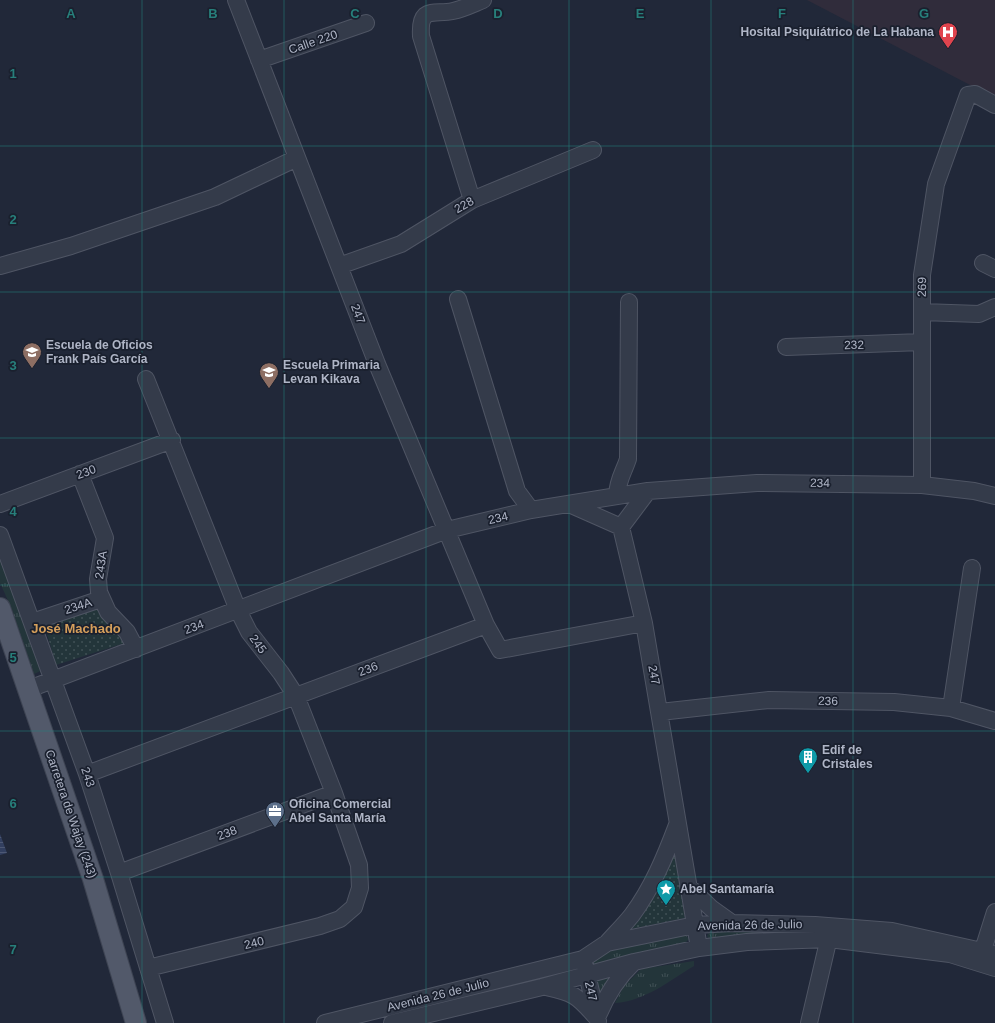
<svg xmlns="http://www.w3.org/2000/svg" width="995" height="1023" font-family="Helvetica,sans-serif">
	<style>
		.medical { fill: #302c3b }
		.grass { fill: url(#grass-tufts) }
		.park { fill: url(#park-dots) }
		.water { fill: url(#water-rules) }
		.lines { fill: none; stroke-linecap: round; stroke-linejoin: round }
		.minor-casing { stroke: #4f5564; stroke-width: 18 }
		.major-casing { stroke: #3e4453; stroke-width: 22 }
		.minor { stroke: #343b4a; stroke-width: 16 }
		.major { stroke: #52596a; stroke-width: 20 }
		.grid { fill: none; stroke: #277f7b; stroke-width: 1; stroke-opacity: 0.55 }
		.labels { text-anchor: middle; stroke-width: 3.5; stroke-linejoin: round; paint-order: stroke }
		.poi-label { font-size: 12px; font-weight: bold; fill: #afb5c6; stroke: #1a202e; text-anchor: start }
		.street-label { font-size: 12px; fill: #afb5c6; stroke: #1a202e }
		.neighbourhood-label { font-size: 13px; font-weight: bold; fill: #d59f5b; stroke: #1a202e }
		.grid-label { font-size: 13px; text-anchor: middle; font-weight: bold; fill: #277f7b; stroke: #1a202e; stroke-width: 3.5; stroke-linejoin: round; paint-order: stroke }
	</style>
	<defs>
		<pattern id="grass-tufts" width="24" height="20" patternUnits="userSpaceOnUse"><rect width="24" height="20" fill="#23353a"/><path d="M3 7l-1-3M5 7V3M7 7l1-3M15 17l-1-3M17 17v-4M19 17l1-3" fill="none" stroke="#405055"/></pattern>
		<pattern id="park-dots" width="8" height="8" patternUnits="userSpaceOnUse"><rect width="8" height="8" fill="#23353a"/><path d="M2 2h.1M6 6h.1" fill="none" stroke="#405055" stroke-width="1.8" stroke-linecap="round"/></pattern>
		<pattern id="water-rules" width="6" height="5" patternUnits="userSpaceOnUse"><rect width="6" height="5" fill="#323f5f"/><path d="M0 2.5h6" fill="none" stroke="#4d5874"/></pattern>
	</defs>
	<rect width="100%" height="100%" fill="#212839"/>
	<!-- medical -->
	<path class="medical" d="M807,0H995V98Z"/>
	<!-- grass -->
	<path class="grass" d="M0,547L45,669L34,674L11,607L0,583Z
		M737,929L767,934L710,941L707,936L710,930Z
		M684,933L689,939L683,945L594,965L593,958L605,951Z
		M694,961V966C669,981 645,1001 615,1003L624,986L641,969Z
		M613,974L598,997L593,980Z"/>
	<!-- park -->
	<path class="park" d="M99,608L125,643L56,665L45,627Z
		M674,851L685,918L631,929L662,884Z"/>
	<!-- water -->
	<path class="water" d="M0,834L7,853L0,855Z"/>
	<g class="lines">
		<!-- minor casing -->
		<g class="minor-casing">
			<path id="minor" d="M236,0L377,364L486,625L500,650L644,623
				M259,60L366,23
				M472,200L421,36C419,5 434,15 453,11C463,9 473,4 483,0
				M983,263L995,269
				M0,266L71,246L215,197L297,158
				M339,266L401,244L472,200L593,150
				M458,299L517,491L531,510
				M922,312L979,314L995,307
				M786,347L922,342
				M146,379L238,610L249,632L281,673L296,696L334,793L359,865L360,888L354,907L340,919L320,926L148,968
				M80,474L105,538L98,579L99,592L108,612L127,632L136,649
				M922,485V275L936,184L968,95L975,94L995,105
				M648,491L621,527L644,623L699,948
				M617,495C618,479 623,474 628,459L629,302
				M0,504L172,440
				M569,504L621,527
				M0,535L87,774L119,873L165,1023
				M32,622L101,599
				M29,689L447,530L531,510L648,491L757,483L922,485L974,491L995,496
				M951,708L972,568
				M660,712L769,700L894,702L951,708L995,721
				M87,774L486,625
				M119,873L334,793
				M688,886L711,908L732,923
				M607,943C615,934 624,925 632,915C652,888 665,857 677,825
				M983,950L995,912
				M585,966L598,1021
				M546,987C573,993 577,995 595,1016
				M597,1018C606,996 616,979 633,963
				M325,1023L583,959L607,943L695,925L732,923L815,925L892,931L995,954
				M392,1023L542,987L634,962L699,948L747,942L829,939L950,954L995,968
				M809,1023L831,929"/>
		</g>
		<!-- major casing -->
		<g class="major-casing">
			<path id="major" d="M0,608L93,879L136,1023"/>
		</g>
		<!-- minor -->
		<use href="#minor" class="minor"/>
		<!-- major -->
		<use href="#major" class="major"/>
	</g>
	<!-- grid -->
	<path class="grid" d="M142,0V1023M284,0V1023M426,0V1023M569,0V1023M711,0V1023M853,0V1023M0,146H995M0,292H995M0,438H995M0,585H995M0,731H995M0,877H995"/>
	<!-- icons -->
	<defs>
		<g id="hospital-pin" transform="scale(1)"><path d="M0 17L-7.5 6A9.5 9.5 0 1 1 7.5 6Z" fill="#e0444e" stroke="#1a202e"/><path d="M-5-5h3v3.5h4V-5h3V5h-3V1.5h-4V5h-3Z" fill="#fff"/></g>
		<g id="school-pin" transform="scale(1)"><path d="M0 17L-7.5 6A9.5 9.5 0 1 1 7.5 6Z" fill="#8d6e63" stroke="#1a202e"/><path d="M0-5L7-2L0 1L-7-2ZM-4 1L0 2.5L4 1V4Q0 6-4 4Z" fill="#fff"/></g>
		<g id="building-pin" transform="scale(1)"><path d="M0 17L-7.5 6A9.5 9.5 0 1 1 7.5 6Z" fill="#0f9aa8" stroke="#1a202e"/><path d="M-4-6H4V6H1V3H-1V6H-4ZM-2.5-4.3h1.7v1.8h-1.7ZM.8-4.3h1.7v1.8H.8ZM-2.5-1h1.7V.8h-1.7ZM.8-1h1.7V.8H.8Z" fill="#fff"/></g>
		<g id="office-pin" transform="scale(1)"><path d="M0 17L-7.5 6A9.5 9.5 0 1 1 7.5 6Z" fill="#5c6f8a" stroke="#1a202e"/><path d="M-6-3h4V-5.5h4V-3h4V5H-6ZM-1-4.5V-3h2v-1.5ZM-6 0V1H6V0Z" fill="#fff"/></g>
		<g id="sight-pin" transform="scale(1)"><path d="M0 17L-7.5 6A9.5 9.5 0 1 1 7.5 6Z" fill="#0f9aa8" stroke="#1a202e"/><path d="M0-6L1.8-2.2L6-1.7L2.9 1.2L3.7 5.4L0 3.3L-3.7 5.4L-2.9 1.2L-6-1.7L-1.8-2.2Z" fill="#fff"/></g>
	</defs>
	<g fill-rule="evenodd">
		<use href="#hospital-pin" x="948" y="32"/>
		<use href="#school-pin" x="32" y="352"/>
		<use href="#school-pin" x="269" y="372"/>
		<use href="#building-pin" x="808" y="757"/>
		<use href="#office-pin" x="275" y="811"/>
		<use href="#sight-pin" x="666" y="889"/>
	</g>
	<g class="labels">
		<!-- poi labels -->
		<g class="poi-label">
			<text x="934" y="36" text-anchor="end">Hosital Psiquiátrico de La Habana</text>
			<text x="46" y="349">Escuela de Oficios<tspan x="46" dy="14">Frank País García</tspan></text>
			<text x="283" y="369">Escuela Primaria<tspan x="283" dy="14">Levan Kikava</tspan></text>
			<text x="822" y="754">Edif de<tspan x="822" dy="14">Cristales</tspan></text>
			<text x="289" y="808">Oficina Comercial<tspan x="289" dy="14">Abel Santa María</tspan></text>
			<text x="680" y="893">Abel Santamaría</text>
		</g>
		<!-- street labels -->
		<g class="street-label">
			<text transform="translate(313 42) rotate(-19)" y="4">Calle 220</text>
			<text transform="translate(464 205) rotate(-30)" y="4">228</text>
			<text transform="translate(922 287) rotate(-89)" y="4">269</text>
			<text transform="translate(358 314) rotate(69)" y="4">247</text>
			<text transform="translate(854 345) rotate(-2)" y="4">232</text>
			<text transform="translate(86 472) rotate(-20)" y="4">230</text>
			<text transform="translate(820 483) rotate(1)" y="4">234</text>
			<text transform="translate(498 518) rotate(-13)" y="4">234</text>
			<text transform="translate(101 565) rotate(-82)" y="4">243A</text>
			<text transform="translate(78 606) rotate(-18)" y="4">234A</text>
			<text transform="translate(194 627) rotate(-21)" y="4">234</text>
			<text transform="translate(258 644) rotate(54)" y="4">245</text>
			<text transform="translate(368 669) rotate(-20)" y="4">236</text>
			<text transform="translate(654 675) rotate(79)" y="4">247</text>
			<text transform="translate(828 701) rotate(1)" y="4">236</text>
			<text transform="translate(88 777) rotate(71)" y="4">243</text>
			<text transform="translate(71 814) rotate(71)" y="4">Carretera de Wajay (243)</text>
			<text transform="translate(227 833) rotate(-20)" y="4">238</text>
			<text transform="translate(750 925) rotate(-1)" y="4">Avenida 26 de Julio</text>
			<text transform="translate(254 943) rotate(-14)" y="4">240</text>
			<text transform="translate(591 991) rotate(77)" y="4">247</text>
			<text transform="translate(438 995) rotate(-14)" y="4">Avenida 26 de Julio</text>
		</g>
		<!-- neighbourhood labels -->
		<g class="neighbourhood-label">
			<text x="76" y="633">José Machado</text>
		</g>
	</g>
	<g class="grid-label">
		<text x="71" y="18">A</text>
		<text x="213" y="18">B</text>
		<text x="355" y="18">C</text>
		<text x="498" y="18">D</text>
		<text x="640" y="18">E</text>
		<text x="782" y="18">F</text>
		<text x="924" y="18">G</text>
		<text x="13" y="78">1</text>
		<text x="13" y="224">2</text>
		<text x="13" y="370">3</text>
		<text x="13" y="516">4</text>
		<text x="13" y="662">5</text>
		<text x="13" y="808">6</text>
		<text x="13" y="954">7</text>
	</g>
</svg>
